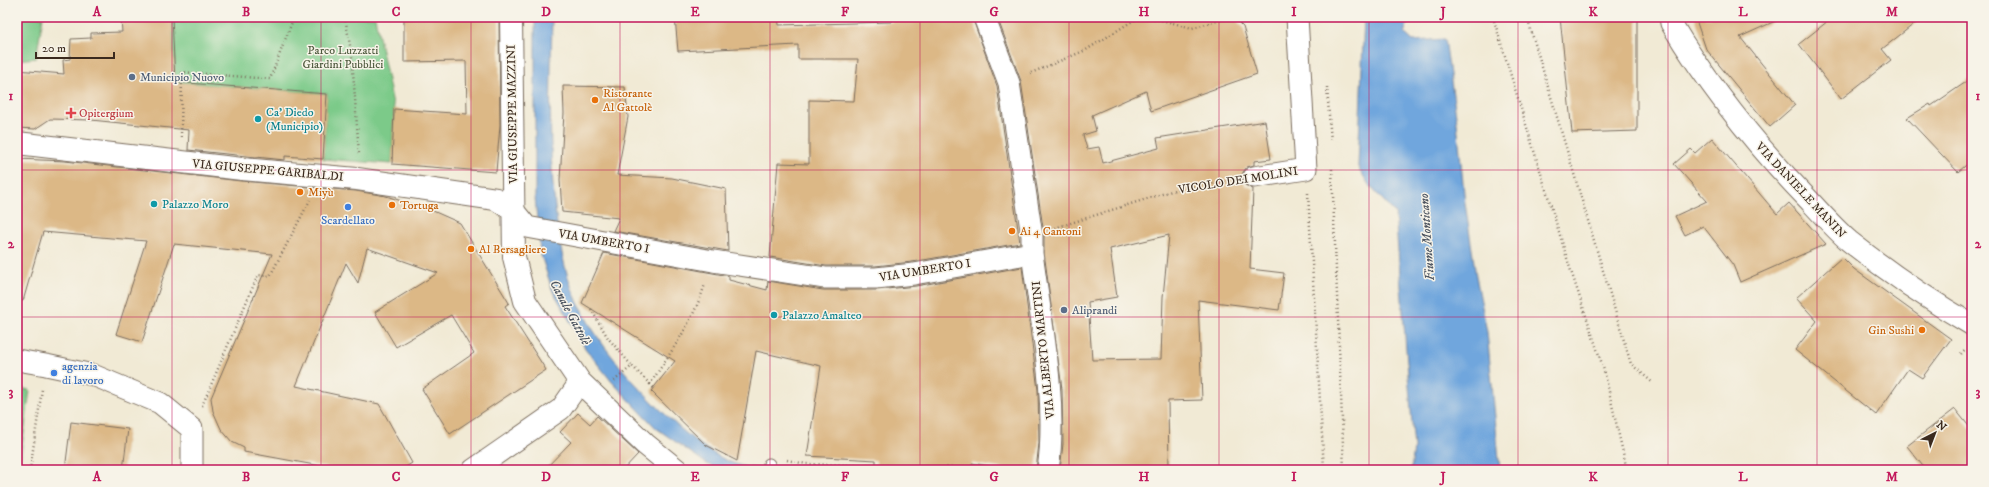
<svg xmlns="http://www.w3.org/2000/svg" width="1989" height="487" font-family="'IM FELL DW Pica',serif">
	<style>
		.green { fill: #7cca89; stroke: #5c7a54 }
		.water { fill: #6fa6dd; stroke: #55687e }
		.building { fill: #dcb886; fill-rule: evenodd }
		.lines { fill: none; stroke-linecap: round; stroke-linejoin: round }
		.lane-casing { stroke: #7b6d5e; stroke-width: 13 }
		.street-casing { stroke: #7b6d5e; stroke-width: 23 }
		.secondary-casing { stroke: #7b6d5e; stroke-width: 24 }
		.path { stroke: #7b6d5e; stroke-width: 2.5; stroke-dasharray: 1 3; stroke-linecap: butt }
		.lane { stroke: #fff; stroke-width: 11 }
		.street { stroke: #fff; stroke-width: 21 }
		.secondary { stroke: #fff; stroke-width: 22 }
		.grid { fill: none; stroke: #c2185b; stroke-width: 1; stroke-opacity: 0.55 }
		.service-dot { fill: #5c6f8a; stroke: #f7f3e8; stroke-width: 1.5 }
		.food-dot { fill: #e8710a; stroke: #f7f3e8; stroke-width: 1.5 }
		.health-dot { fill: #e0444e; stroke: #f7f3e8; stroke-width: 1.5 }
		.culture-dot { fill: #0f9aa8; stroke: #f7f3e8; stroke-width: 1.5 }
		.shop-dot { fill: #3f7fe0; stroke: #f7f3e8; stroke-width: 1.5 }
		.labels { text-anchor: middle; stroke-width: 3; stroke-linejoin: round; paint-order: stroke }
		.park-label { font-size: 12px; fill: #4e5a3e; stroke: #f7f3e8 }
		.service-label { font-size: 12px; fill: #4e5e75; stroke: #f7f3e8; text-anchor: start }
		.food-label { font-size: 12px; fill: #c56008; stroke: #f7f3e8; text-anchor: start }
		.culture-label { font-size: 12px; fill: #0d838f; stroke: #f7f3e8; text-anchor: start }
		.health-label { font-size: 12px; fill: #be3a42; stroke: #f7f3e8; text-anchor: start }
		.street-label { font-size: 12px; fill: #3b2a1e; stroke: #f7f3e8 }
		.shop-label { font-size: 12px; fill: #366cbe; stroke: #f7f3e8 }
		.water-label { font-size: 13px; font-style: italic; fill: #4d5561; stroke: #f7f3e8 }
		.neatline { fill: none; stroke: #c2185b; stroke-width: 1.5 }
		.grid-label { font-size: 13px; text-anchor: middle; font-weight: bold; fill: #c2185b }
	</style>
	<rect width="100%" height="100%" fill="#f7f3e8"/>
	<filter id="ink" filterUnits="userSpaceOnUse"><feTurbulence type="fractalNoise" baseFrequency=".025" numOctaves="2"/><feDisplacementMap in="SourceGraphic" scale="8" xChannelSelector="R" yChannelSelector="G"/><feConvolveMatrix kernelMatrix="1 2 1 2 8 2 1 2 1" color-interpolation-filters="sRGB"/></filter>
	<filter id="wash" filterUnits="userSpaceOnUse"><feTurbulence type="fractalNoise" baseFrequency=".012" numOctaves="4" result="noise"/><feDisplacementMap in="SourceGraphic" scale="16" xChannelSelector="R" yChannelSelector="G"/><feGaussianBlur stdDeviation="0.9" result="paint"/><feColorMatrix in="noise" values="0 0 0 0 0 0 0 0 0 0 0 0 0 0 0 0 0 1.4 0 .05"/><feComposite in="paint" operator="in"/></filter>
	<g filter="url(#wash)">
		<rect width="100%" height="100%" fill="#f1ead5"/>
		<!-- green -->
		<path class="green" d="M17,17H43L36,58L17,60Z
			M172,17H375L394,109L392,164L323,159L327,94L175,82Z
			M17,388L30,390L19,470H17Z"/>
		<!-- water -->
		<path class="water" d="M535,17H552C551,80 548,144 555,207C558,234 562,261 571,286C587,329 617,365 648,397C671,421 707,456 739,465C756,471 787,469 805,470H720L707,464L656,428L612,382L585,348L552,289L540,252L535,197Z
			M1364,17H1410L1404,33L1413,41L1445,39L1457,123L1465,203L1476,276L1487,332L1500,470H1411L1414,448L1395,213L1369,185L1358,167Z"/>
		<g id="blocks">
			<!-- building -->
			<path class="building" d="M121,17H172L175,82L327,94L323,159L285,156V160L188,150L189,130L91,120L50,119L35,129L17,128V70L64,74L63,60L70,59L71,39L91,38V33L122,32Z
				M404,17H499L500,125L496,172L392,164L394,109L467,114L466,61L404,62Z
				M675,17H778L779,25L892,22L891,17H972L997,86L1020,243L912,262L875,266H826L770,257L778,163L809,164V100L854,101L858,59H798V45L678,51Z
				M997,17H1233L1243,27L1257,74L1151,111L1146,91L1092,115L1096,131L1083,135L1087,149L1099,147L1103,163L1159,148L1157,138L1265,121L1271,159L1254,161V165L1247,167L1243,172L1242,178L1245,185L1253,189L1250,269L1284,273L1279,310L1198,300L1202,400L1168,401L1169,470H1060L1063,444L1062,389L1044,252V234L1021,81ZM1169,235L1163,297L1161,359L1092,360L1088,302L1117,297L1110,249Z
				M1560,17H1637V131L1572,133Z
				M1695,17H1784L1740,37L1795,105L1770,127L1706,49Z
				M1833,17H1923L1882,49L1891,60L1841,99L1799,44Z
				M1972,78V160L1958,172L1907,118L1930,104L1931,106Z
				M563,86L625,87L628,117L617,175L672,178L726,189L728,251L613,231L619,218L562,212L560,180L564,113Z
				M1712,138L1777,214L1789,203L1826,244L1740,282L1733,265L1703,226L1685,235L1675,216L1707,201L1674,164L1691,149L1695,153Z
				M17,159L65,161L241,181L356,191L386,196L433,211L460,223L509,303L505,306L546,370L450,434L422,389L474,353L451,315L396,347L375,312L438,273L367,248L358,283L346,263L296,386L379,404L412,463L401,470H342L244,452V448L232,442L221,429L213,411L211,398L272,254L174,244L142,342L116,334L146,241L43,232L23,301L17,300Z
				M604,253L729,276V280L767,290L768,281L823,290H877L916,286L1022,267L1038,390L1039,443L1036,470H1010L972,463V470H876V460L807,456L821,366L756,351L737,461L706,445L651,391L675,361L582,303Z
				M1842,257L1854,269L1951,339L1922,378L1908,369L1876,415L1795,350L1817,321L1796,298Z
				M1955,409L1972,430V470H1926L1907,446Z
				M578,413L590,424L597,416L638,454L623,470H544L571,442L560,432Z
				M71,422L128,429L123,470H65Z"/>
		</g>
	</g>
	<g filter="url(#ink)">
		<use href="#blocks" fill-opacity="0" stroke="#7b6d5e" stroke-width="1"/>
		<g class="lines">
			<!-- lane casing -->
			<g class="lane-casing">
				<path id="lane" d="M768,470L769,464"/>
			</g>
			<!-- street casing -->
			<g class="street-casing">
				<path id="street" d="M984,17L1009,83L1032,236V253C1041,322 1058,402 1048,470
					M1670,17L1671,23C1710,88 1754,143 1807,198C1820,212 1834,228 1849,241C1888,272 1929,300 1972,325
					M1254,177L1306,169L1297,17
					M514,211L527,227L713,261L825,278H876L914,274L1032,253
					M17,360L46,365L93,375L160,403L192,429V470
					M473,470L561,409L580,382"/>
			</g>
			<!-- secondary casing -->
			<g class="secondary-casing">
				<path id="secondary" d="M511,17L514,257L525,301L580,382L645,444L677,470
					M17,143L242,169L357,179L496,199L514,211"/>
			</g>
			<!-- path -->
			<path class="path" d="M345,17L352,57L359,154
				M1150,17L1192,28L1231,17
				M1493,17L1570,268L1604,370L1627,470
				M1527,17L1631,364L1653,383
				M1031,73L1086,50L1139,17
				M1327,87L1331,142
				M181,137L182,72L270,79L294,17
				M1332,169L1344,470
				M1308,193L1324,470
				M1055,228L1181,188L1231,181
				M591,309L608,338L632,366
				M1961,354L1966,348
				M614,381L632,366L650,384C671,352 694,320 705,284
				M650,384L654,388
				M202,406L258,275L270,276L310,200
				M787,460L806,464L964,468
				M30,470L42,389"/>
			<!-- lane -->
			<use href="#lane" class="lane"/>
			<!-- street -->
			<use href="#street" class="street"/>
			<!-- secondary -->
			<use href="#secondary" class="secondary"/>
		</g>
	</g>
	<!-- grid -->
	<path class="grid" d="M172,17V470M321,17V470M471,17V470M620,17V470M770,17V470M920,17V470M1069,17V470M1219,17V470M1369,17V470M1518,17V470M1668,17V470M1817,17V470M17,170H1972M17,317H1972"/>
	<!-- markers -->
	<g class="service-dot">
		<circle cx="132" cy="77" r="4"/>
		<circle cx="1064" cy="310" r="4"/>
	</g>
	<g class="food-dot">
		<circle cx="595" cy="100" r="4"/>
		<circle cx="300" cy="192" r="4"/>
		<circle cx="392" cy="205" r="4"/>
		<circle cx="1012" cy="231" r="4"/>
		<circle cx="471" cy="249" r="4"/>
		<circle cx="1922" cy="330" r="4"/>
	</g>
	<path class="health-dot" d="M69 107h4v4h4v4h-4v4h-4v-4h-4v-4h4z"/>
	<g class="culture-dot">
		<circle cx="258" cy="119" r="4"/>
		<circle cx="154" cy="204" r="4"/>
		<circle cx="774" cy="315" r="4"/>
	</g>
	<g class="shop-dot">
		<circle cx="348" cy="207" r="4"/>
		<circle cx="54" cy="373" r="4"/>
	</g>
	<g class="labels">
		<!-- park labels -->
		<g class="park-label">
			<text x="343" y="54">Parco Luzzatti<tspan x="343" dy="14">Giardini Pubblici</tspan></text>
		</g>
		<!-- service labels -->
		<g class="service-label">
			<text x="140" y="81">Municipio Nuovo</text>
			<text x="1072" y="314">Aliprandi</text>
		</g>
		<!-- food labels -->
		<g class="food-label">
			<text x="603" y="97">Ristorante<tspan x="603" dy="14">Al Gattolè</tspan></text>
			<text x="308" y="196">Miyù</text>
			<text x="400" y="209">Tortuga</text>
			<text x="1020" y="235">Ai 4 Cantoni</text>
			<text x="479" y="253">Al Bersagliere</text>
			<text x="1914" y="334" text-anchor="end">Gin Sushi</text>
		</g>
		<!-- culture labels -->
		<g class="culture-label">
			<text x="266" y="116">Ca' Diedo<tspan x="266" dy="14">(Municipio)</tspan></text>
			<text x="162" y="208">Palazzo Moro</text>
			<text x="782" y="319">Palazzo Amalteo</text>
		</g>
		<!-- health labels -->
		<g class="health-label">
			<text x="79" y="117">Opitergium</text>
		</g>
		<!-- street labels -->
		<g class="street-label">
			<text transform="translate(512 114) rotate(-91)" y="4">VIA GIUSEPPE MAZZINI</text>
			<text transform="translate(268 170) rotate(5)" y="4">VIA GIUSEPPE GARIBALDI</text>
			<text transform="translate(1238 180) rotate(-9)" y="4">VICOLO DEI MOLINI</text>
			<text transform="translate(1801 190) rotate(47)" y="4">VIA DANIELE MANIN</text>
			<text transform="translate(604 241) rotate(10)" y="4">VIA UMBERTO I</text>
			<text transform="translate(925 270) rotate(-9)" y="4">VIA UMBERTO I</text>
			<text transform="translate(1043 350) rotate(-96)" y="4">VIA ALBERTO MARTINI</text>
		</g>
		<!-- shop labels -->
		<g class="shop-label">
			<text x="348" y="224">Scardellato</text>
			<text x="62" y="370" text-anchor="start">agenzia<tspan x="62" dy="14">di lavoro</tspan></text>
		</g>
		<!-- water labels -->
		<g class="water-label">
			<text transform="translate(1426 237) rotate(-94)" y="5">Fiume Monticano</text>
			<text transform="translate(571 312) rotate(62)" y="5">Canale Gattolè</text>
		</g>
	</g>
	<!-- margin -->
	<rect width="1989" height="487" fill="none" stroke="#f7f3e8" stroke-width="44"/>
	<!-- north arrow -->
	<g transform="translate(1935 433) rotate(42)" stroke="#f7f3e8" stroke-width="3" paint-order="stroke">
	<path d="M0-3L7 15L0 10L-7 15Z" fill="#3b2a1e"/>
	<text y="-6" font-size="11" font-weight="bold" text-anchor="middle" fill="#3b2a1e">N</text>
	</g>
	<!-- scale -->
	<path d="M36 52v6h78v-6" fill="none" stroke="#3b2a1e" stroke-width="2"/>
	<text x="42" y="52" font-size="12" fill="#3b2a1e" stroke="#f7f3e8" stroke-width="3" paint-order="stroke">20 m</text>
	<rect x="22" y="22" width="1945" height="443" class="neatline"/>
	<g class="grid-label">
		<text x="97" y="16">A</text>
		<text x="246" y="16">B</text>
		<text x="396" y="16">C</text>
		<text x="546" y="16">D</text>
		<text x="695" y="16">E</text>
		<text x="845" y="16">F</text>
		<text x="994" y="16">G</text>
		<text x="1144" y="16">H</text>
		<text x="1294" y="16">I</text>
		<text x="1443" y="16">J</text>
		<text x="1593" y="16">K</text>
		<text x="1743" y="16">L</text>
		<text x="1892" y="16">M</text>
		<text x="11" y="100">1</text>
		<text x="1978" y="100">1</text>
		<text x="11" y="248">2</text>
		<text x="1978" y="248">2</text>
		<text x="11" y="396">3</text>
		<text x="1978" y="396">3</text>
		<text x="97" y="481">A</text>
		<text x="246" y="481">B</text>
		<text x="396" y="481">C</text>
		<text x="546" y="481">D</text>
		<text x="695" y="481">E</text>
		<text x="845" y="481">F</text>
		<text x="994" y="481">G</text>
		<text x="1144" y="481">H</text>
		<text x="1294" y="481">I</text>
		<text x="1443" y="481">J</text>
		<text x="1593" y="481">K</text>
		<text x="1743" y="481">L</text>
		<text x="1892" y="481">M</text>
	</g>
</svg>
